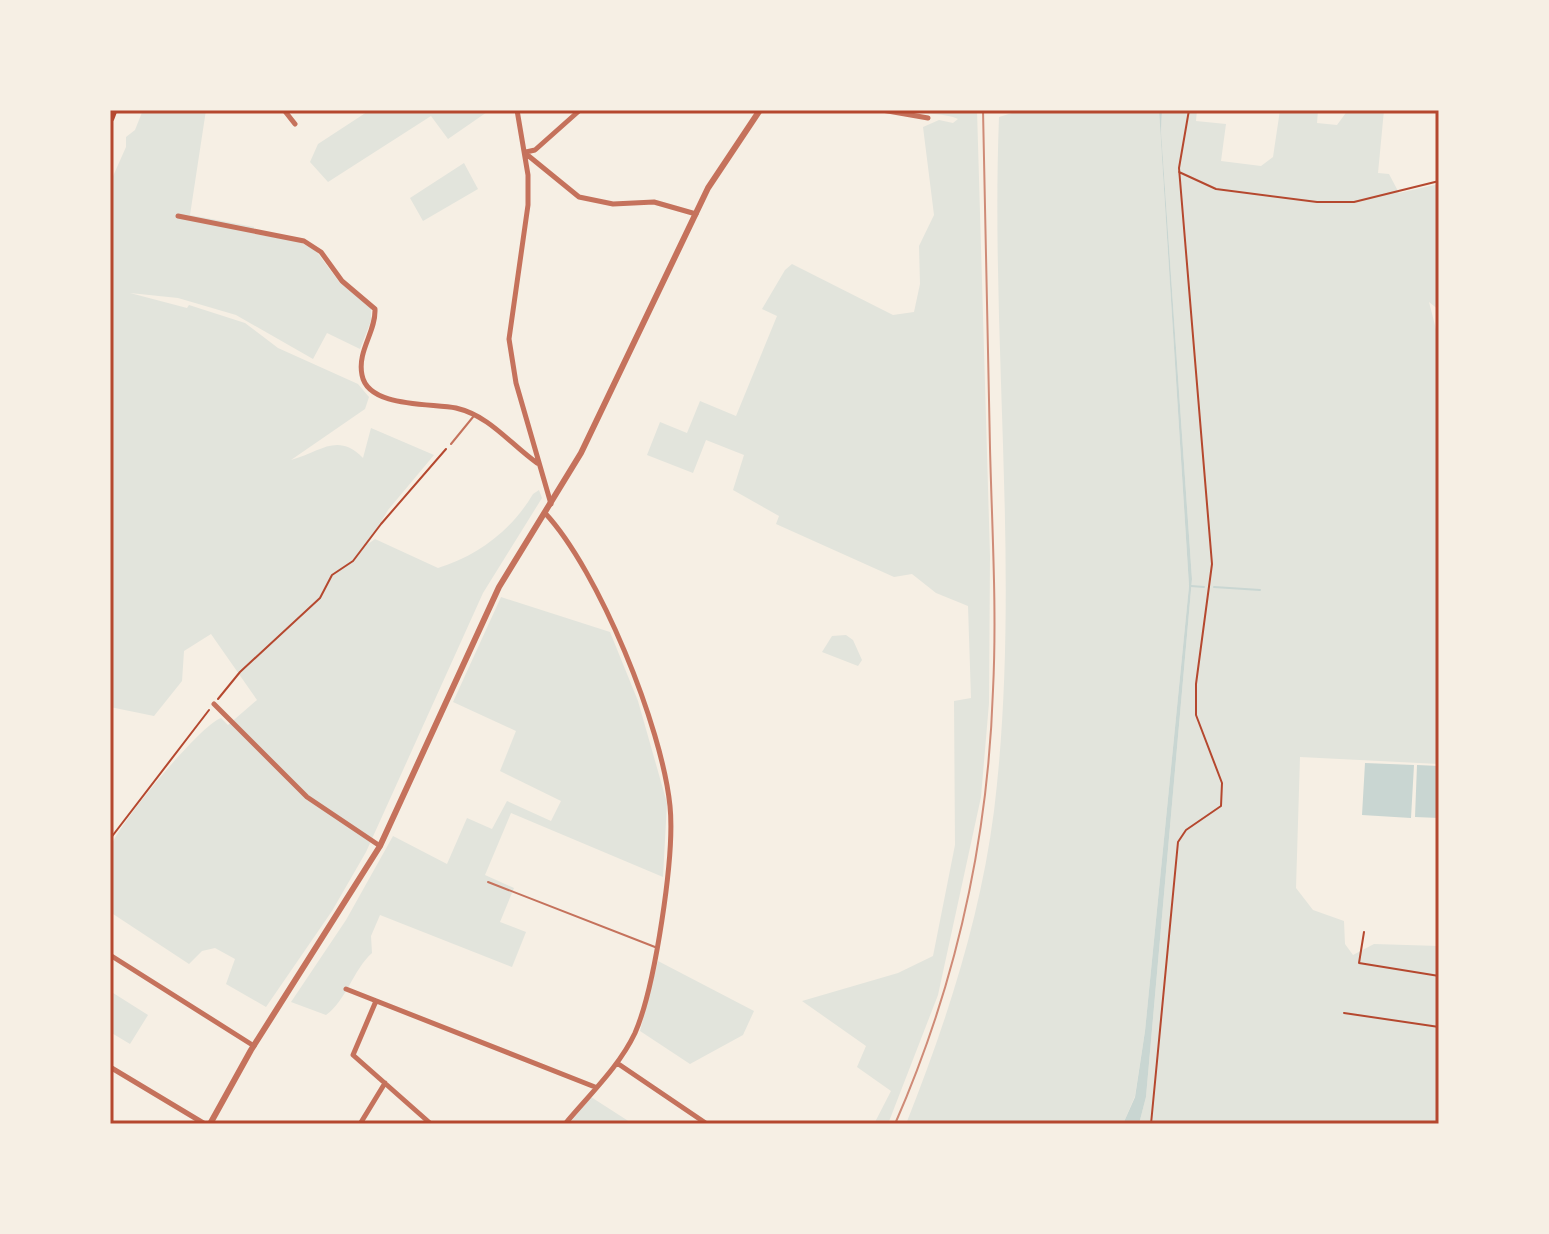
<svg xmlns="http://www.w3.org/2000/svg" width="1549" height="1234" font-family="'Exo 2',sans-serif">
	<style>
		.green { fill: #e2e4dc }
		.water { fill: #c9d6d2 }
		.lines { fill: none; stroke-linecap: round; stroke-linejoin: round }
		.stream { stroke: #c9d6d2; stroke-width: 2 }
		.path { stroke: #b5482f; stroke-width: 2 }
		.service { stroke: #c5725c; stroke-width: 2 }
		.minor { stroke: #c5725c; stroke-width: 5 }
		.tertiary { stroke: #c5725c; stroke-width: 6 }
		.motorway { stroke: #b5482f; stroke-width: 9 }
		.rail { stroke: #cf8b77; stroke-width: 2 }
		.neatline { fill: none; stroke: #b5482f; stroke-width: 3 }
	</style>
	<rect width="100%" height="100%" fill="#f6efe4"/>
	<!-- green -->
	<path class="green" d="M143,110H206L190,215L254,227L255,234L300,242L316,251L340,283L371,307V321L360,349L327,333L313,359L236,315L178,298L130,293L187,308L189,305L245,323L278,348L358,384L369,397L365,409L291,460C321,452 337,432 363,458L371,428L434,455L388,510L368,544L375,539L438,568C477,556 512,530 533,494L539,490L542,498L483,593L366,852L332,911L266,1007L226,984L235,959L215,948L202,951L189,964L110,912C110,892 107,869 110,849C114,829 201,724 221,718L228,725L257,700L211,634L184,651L182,681L154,716L110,707V183L126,147V137L135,130Z
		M370,110H490L448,139L431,116L328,182L310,162L318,144Z
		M893,110H977L990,556L989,703L981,797L938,995L888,1124H874L891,1091L857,1067L866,1046L802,1001L898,973L933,956L955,845L954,701L971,698L968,606L936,593L912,574L894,577L776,524L779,516L733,490L744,455L706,440L693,473L647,455L660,422L687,433L700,401L736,416L777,316L762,309L785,270L792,264L893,315L914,312L920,284L919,246L934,215L923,127L939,120L953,123L958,119C948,113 909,113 893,110Z
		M1022,110H1159L1189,586L1145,1031L1135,1096L1123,1124H906C946,1023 980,920 994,811C1022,581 990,348 999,117Z
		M1162,110H1197L1196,121L1226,124L1221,161L1261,166L1273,157L1280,110H1318L1317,123L1337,125L1348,110H1384L1378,173L1389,174L1399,193L1439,184V310L1429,302L1439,341V764L1300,757L1296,888L1313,910L1344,921L1345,944L1353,955L1374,944L1439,946V1124H1139L1146,1097L1192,579L1161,131Z
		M464,163L478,189L423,221L410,198Z
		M501,597L610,632L638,701L667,803L663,877L511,813L485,875L514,888L500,922L526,932L512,967L380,915L371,936L372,953C353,970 346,1001 326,1015L291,1002L346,920L393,836L447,864L467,818L492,829L507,801L551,821L561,801L500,771L516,731L453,702Z
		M846,635L853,640L862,660L858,666L822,652L832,636Z
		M658,961L754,1011L743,1035L690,1064L640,1031Z
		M110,991L148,1015L130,1044L110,1032Z
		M591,1097L633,1124H569Z"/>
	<!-- water -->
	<path class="water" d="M1159,110H1162L1161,131L1192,579L1146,1097L1139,1124H1123L1135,1097L1145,1031L1189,586Z
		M1365,763L1414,765L1411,818L1362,815Z
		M1417,765L1439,766V818L1415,817Z"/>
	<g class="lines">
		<!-- stream -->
		<path class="stream" d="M1191,586L1204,587
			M1214,587L1260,590"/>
		<!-- path -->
		<path class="path" d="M1179,172L1216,189L1317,202H1354L1439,181
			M218,699L240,672L320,598L332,575L353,561L381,524L446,449
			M110,839L209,710
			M1364,932L1359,963L1439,976
			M1344,1013L1439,1027
			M1151,1124L1178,842L1186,830L1221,806L1222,783L1196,715V684L1212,564L1179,168L1189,110"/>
		<!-- service -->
		<path class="service" d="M451,444L473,417
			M488,882L655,947"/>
		<!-- minor -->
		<path class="minor" d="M284,110L295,124
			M517,110L528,175V205L509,339L516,383L551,504
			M882,110L928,118
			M526,152L535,150L580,110
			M525,153L579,197L613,204L654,202L696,214
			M178,216L304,241L321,252L342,281L375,309C376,332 357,351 362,375C368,408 431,403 456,408C490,416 510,444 537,463
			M545,513C599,571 662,727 670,806C675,855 655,987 635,1033C619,1067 589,1095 565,1124
			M214,704L307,797L380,846
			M110,955L254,1046
			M346,989L595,1087
			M376,1001L353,1055L431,1124
			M617,1063L707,1124
			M110,1067L205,1124
			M360,1124L385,1083"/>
		<!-- tertiary -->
		<path class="tertiary" d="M210,1124L251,1050L380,846L499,587L581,453L708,188L760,110"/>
		<!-- motorway -->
		<path class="motorway" d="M110,118L113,110"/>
		<!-- rail -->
		<path class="rail" d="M895,1124C955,987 988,839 993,690C997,610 992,529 990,448C987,336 985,223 983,110"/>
	</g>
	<!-- border -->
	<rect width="1549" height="1234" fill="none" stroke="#f6efe4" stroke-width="224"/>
	<rect x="112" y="112" width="1325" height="1010" class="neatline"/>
</svg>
